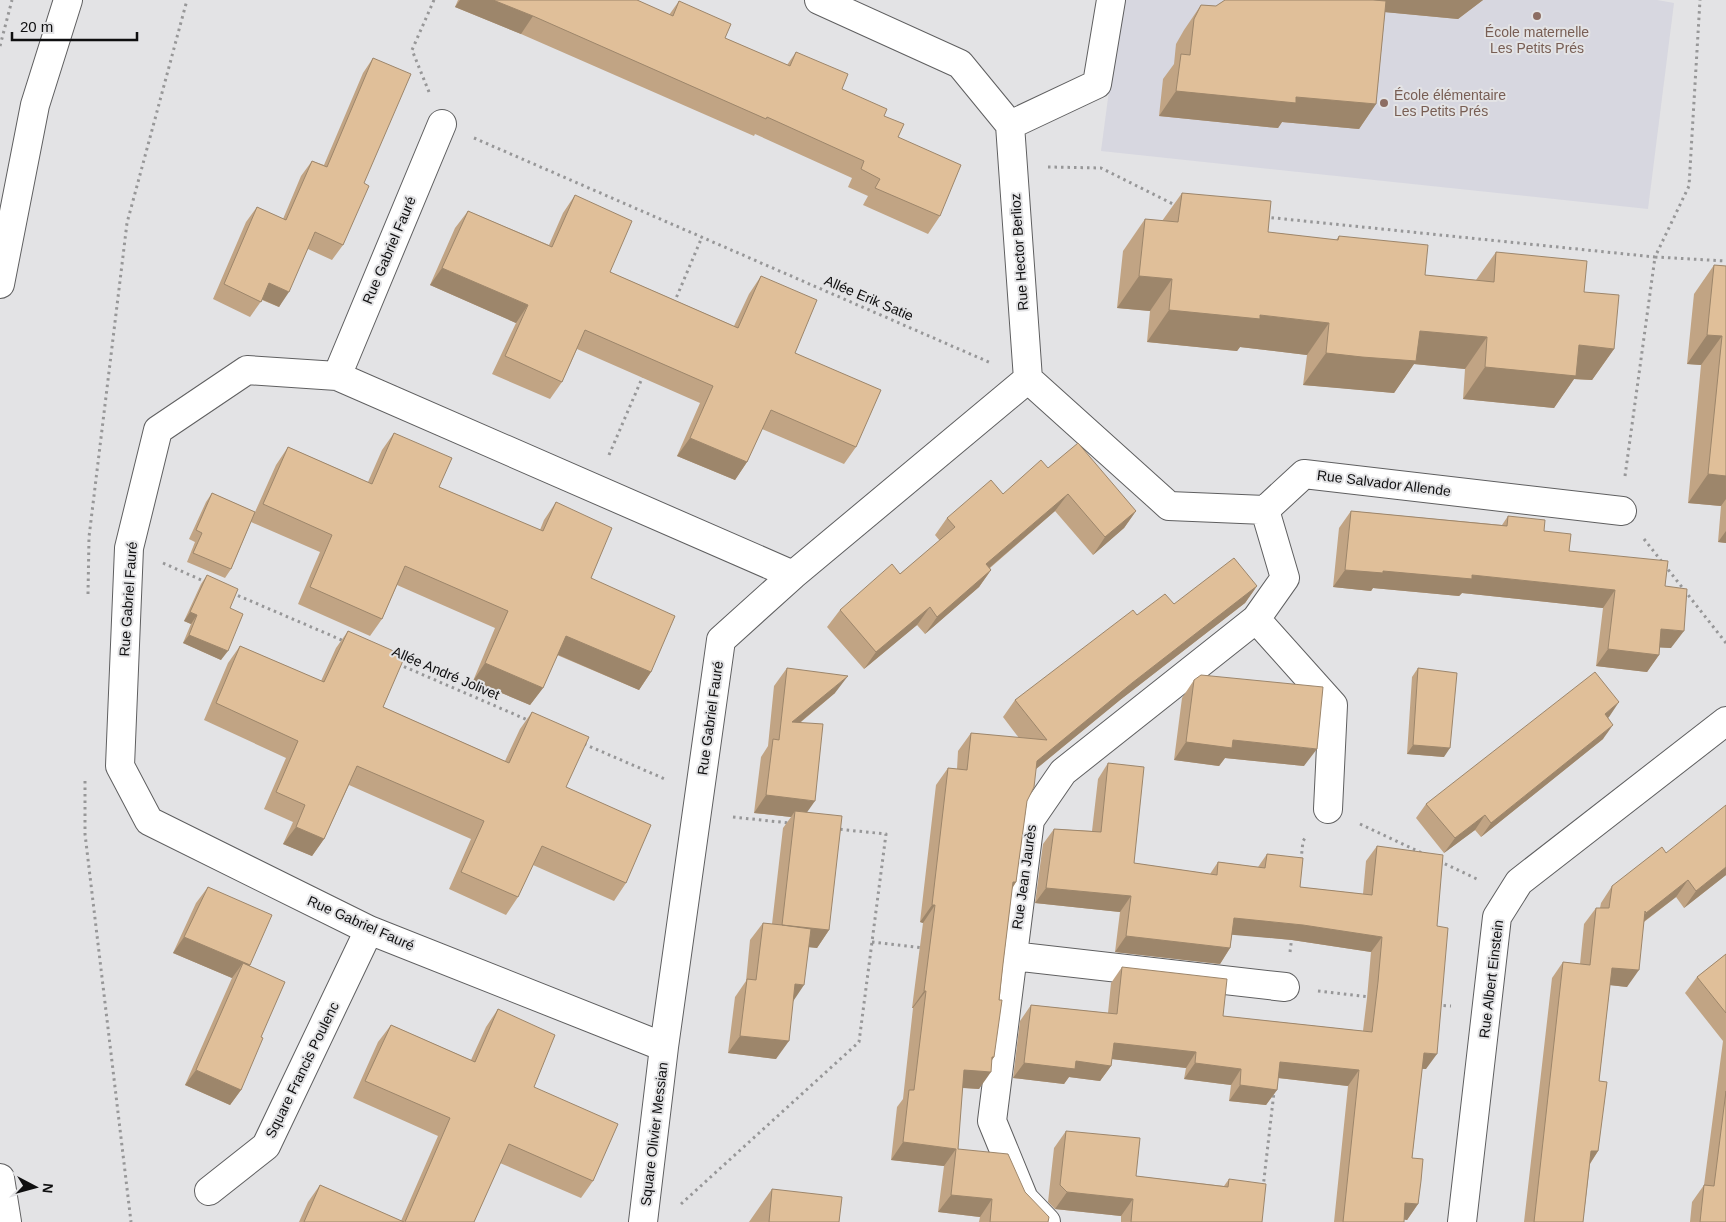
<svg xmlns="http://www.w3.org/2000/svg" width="1726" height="1222" font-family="Arial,sans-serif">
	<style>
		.built { fill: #d7d7e0 }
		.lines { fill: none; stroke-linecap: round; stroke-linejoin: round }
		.minor-casing { stroke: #5f5f60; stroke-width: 30 }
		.path { stroke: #979798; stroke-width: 3; stroke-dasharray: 2.5 4; stroke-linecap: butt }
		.minor { stroke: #fff; stroke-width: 28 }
		.wall { fill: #c1a484 }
		.shaded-wall { fill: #9d866b }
		.building { fill: #e0bf99; stroke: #9d866b }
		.education-dot { fill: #8d6e63; stroke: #e3e3e5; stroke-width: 2 }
		.labels { text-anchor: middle; stroke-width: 4; stroke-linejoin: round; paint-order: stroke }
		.education-label { font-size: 14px; fill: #785e54; stroke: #e3e3e5 }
		.street-label { font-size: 14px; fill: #0f0f10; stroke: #e3e3e5 }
	</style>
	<rect width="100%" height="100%" fill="#e3e3e5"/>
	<!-- built -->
	<path class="built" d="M1121,0H1657L1674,3L1648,209L1101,151Z"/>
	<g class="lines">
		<!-- minor casing -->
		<g class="minor-casing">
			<path id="minor" d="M819,0L960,64L1010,125L1028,379
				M1010,125L1097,84L1111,0
				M0,284L35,105L68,0
				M337,376L442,124
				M1028,379L1169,506L1265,510L1304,474L1622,511
				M793,575L337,376L247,370L158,430L129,548L120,766L149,821L369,930L664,1047L721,640L793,575L1028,379
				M1256,619L1333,705L1328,809
				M1013,956L1285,987
				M0,1178L7,1222
				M209,1191L266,1146L369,930
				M643,1222L664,1047
				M1046,1222L1024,1199L992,1121L1030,820L1063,772L1256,619L1285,578L1265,510
				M1462,1222L1497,917L1519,882L1726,721"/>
		</g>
		<!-- path -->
		<path class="path" d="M0,46L12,0
			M429,92L412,50L434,0
			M474,138L991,363
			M1048,167L1101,168L1175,205
			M1265,217L1655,257L1689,186L1700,0
			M674,303L702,237
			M609,455L643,376
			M1625,476L1655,257L1726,261
			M1644,539L1726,643
			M163,563L206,582
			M232,593L344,641
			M88,594L89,537L127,223L187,0
			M398,664L530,721
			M584,744L665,779
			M85,781V834L131,1222
			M733,817L789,823
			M1360,824L1422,853
			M1301,860L1303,841L1306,837
			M1439,861L1479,880
			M872,942L923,948
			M1290,952L1292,936
			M1318,991L1369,997
			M1437,1005L1451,1006
			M1263,1188L1274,1092
			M681,1204L859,1042L886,834L837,829"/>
		<!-- minor -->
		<use href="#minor" class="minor"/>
	</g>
	<!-- wall -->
	<path class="wall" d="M458,0H637L669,15L679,1L725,38L787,65L796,52L842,89L884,116L898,137L940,216L928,234L863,205L868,196L848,187L852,178L755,134L754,136L521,34L455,7Z
		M1225,0H1483L1458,19L1385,12L1376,104L1359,129L1282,122L1278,128L1159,116L1163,79L1174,64L1176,44L1184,30L1201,5L1216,6Z
		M373,58L364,183L343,245L332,260L308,249L279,307L262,300L250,317L213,299L246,222L257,207L283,219L301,176L312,161L324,165L363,73Z
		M1182,193L1268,232L1336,240L1339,236L1425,275L1476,280L1496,252L1584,292L1614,349L1592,380L1574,379L1554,408L1463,399L1465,369L1414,364L1394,393L1340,388L1303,385L1307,355L1240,347L1237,351L1147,342L1150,311L1117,308L1123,251L1145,219L1162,221Z
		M575,195L610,272L734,326L749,294L761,276L795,353L856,447L844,464L762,429L747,462L735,480L677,456L700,403L577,349L562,382L550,399L492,374L516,323L430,285L455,228L468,211L549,245L563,213Z
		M1714,265L1726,266V543L1718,542L1721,506L1688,503L1701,365L1687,364L1694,294Z
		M394,433L439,487L540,530L544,520L556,502L591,578L651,672L639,690L557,655L543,688L530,705L473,681L495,628L397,585L382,619L370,636L298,604L320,552L251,522L231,569L225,578L187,562L195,542L189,539L206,502L212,493L255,512L276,465L288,447L368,482L382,450Z
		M1048,468L1136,511L1124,528L1093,555L1055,511L990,568L991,570L979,587L925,634L917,625L864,669L827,627L840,610L900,574L940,541L935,535L947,518L1003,494Z
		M1351,511L1502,525L1508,516L1544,531L1569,551L1665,586L1671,648L1659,647V655L1647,672L1596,666L1603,608L1462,593L1459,596L1373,588L1371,591L1333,587L1339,528Z
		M207,575L230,608L221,660L183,643L191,624L184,621L201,584Z
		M1257,586L1245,603L1120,700L1036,769L1027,801L1016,882L1012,889L1003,964L994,1057L992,1060L979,1089L962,1088L958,1149L1025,1192L1048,1222H979L980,1217L938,1212L944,1166L891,1160L897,1107L903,1099L913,1008H912L923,923L920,922L936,785L948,768L957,769L958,751L971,733L1019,738L1003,717L1015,700L1137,615L1174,604Z
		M348,631L383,707L505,761L520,729L532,712L566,787L626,883L614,901L533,865L518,897L506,915L449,889L471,839L349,785L324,839L312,856L283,844L293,822L264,809L286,758L204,720L228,663L240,646L321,681L336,648Z
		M787,668L835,693L801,722L807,812L829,930L817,948L809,947L776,1059L728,1053L735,997L746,981L750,940L763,923L772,924L783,828L791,817L754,813L761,757L768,746L774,686Z
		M1418,668L1444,757L1407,754L1412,677Z
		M1194,680L1304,766L1225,758L1219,766L1174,760L1182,698Z
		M1609,717L1608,718L1603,739L1481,837L1475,830L1444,853L1416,818L1426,804Z
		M1108,763L1134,863L1210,874L1218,862L1258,867L1267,854L1300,887L1363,894L1366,861L1377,846L1437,926L1426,1069H1422L1412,1158L1418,1204L1407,1220L1404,1219V1222H1334L1348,1086L1278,1078L1277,1090L1266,1105L1229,1101L1231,1085L1184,1079L1186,1068L1112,1059L1111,1066L1100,1081L1069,1077L1064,1084L1013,1078L1020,1021L1031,1005L1108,1013L1111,983L1122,967L1223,1016L1363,1031L1367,998L1371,952L1292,940L1232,934L1230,948L1220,964L1115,952L1120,912L1035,903L1043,844L1054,829L1092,831L1098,779Z
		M1666,853L1726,875L1684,908L1676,897L1644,922L1627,987L1610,985L1599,1081L1598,1151L1590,1164L1583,1222H1524L1552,978L1563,962L1580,964L1584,924L1596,908H1600L1601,903L1612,886Z
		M208,887L250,965V966L261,1037L241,1090L230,1105L185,1085L232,978L173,953L196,903Z
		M1726,954V1222H1690L1692,1202L1704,1185L1723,1041L1685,993L1697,977Z
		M498,1009L534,1087L593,1181L581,1198L500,1163L474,1222H299L308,1202L320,1185L401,1221L438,1136L353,1098L378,1042L391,1025L471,1060L486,1027Z
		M1066,1131L1136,1176L1224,1186L1229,1179L1262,1222H1121V1216L1055,1209L1048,1202L1054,1148Z
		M772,1189L839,1222H749Z"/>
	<!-- shaded-wall -->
	<path class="shaded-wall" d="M460,0H493L533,16L521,34L455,7Z
		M1358,0H1483L1458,19L1352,9Z
		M1176,91L1296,97L1376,104L1359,129L1282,122L1278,128L1159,116Z
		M442,268L528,305L516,323L430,285Z
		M1139,276L1172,279L1150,311L1117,308Z
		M269,283L289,292L279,307L259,298Z
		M1169,310L1260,315L1329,323L1307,355L1240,347L1237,351L1147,342Z
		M1420,331L1487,337L1465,369L1414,364L1394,393L1303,385L1326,353Z
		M1707,335L1722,336L1701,365L1687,364Z
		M1579,345L1614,349L1592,380L1574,379L1554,408L1463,399L1485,367Z
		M690,438L747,462L735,480L677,456Z
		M1708,474L1726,476V499L1721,506L1688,503Z
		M1068,494L1055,511L974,581L986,564Z
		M1136,511L1124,528L1093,555L1105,537Z
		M1726,531V543L1718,542Z
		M991,570L979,587L925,634L937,617Z
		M1345,570L1383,571L1472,575L1615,590L1603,608L1462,593L1459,596L1373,588L1371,591L1333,587Z
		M1257,586L1245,603L1120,700L1025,778L1037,761L1132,683Z
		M930,607L917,625L864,669L876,652Z
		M190,612L197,615L191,624L184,621Z
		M1661,629L1684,631L1671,648L1648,647Z
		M189,635L228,651L221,660L183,643Z
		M566,636L651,672L639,690L554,653Z
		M1608,649L1659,655L1647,672L1596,666Z
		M485,663L543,688L530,705L473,681Z
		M848,676L835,693L780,739L792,722Z
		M1619,702L1609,717L1595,728L1605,714Z
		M1613,725L1603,739L1481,837L1491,823Z
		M1233,740L1317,749L1304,766L1225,758L1219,766L1174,760L1186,742Z
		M1413,745L1450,748L1444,757L1407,754Z
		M766,795L815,801L803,818L795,811L791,817L754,813Z
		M1485,815L1475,830L1444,853L1455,838Z
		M296,827L324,839L312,856L283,844Z
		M1726,867V875L1684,908L1696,891Z
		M1688,880L1676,897L1634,929L1646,913Z
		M1013,882H1016L1004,900Z
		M1046,888L1131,896L1120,912L1035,903Z
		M932,905H935L923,923L920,922Z
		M1234,918L1303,925L1382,937L1371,952L1292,940L1223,934Z
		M782,925L829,930L817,948L770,943Z
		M1126,936L1230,948L1220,964L1115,952Z
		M184,937L250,965L239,981L243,963L232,978L173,953Z
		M1612,968L1639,970L1627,987L1600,984Z
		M795,984L804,985L792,1003Z
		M924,991H926L913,1008H912Z
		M740,1036L789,1041L776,1059L728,1053Z
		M1114,1043L1196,1052L1186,1068L1103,1058Z
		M1424,1053L1437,1054L1426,1069L1413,1068Z
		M992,1057H994L984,1071L991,1072L979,1089L952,1087L964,1070Z
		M1076,1061L1111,1066L1100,1081L1069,1077L1064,1084L1013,1078L1024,1063Z
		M1280,1062L1359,1070L1348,1086L1269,1077Z
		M1195,1063L1241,1069L1231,1085L1184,1079Z
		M196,1070L241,1090L230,1105L185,1085Z
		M1240,1085L1277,1090L1266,1105L1229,1101Z
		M903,1142L956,1149L944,1166L891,1160Z
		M1591,1151H1598L1587,1168Z
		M1067,1192L1133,1199L1121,1216L1055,1209Z
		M951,1195L992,1199L980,1217L938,1212Z
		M1405,1203L1418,1204L1407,1220L1394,1218Z"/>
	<!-- building -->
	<path class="building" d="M493,0H637L673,16L679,1L731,24L725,38L790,66L796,52L848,74L842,89L887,109L884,116L904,124L898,137L961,165L940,216L875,188L880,179L861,169L864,161L767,117L766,119L533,16Z
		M1225,0H1373L1386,1L1376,104L1296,97V103L1176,91L1181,54L1190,55L1194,19L1201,5L1216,6Z
		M373,58L411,74L364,183L369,186L343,245L315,232L289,292L269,283L261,302L224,284L257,207L286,220L312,161L327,167Z
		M1182,193L1271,201L1268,232L1338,240L1339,236L1428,245L1425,275L1494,282L1496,252L1587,261L1584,292L1619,295L1614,349L1579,345L1576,376L1485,367L1487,337L1420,331L1416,361L1362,357L1326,353L1329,323L1260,315V319L1169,310L1172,279L1139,276L1145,219L1178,222Z
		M575,195L632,221L610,272L738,328L761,276L817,300L795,353L881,390L856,447L771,410L747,462L690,438L713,386L585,330L562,382L505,356L528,305L442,268L468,211L552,247Z
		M1714,265L1726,266V476L1708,474L1722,336L1707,335Z
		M394,433L452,458L439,487L543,531L556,502L612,528L591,578L675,616L651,672L566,636L543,688L485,663L508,611L405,566L382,619L310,587L332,535L263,504L288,447L372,484Z
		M1078,443L1136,511L1105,537L1068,494L986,564L991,570L937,617L930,607L876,652L840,610L892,564L900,574L955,527L947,518L991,480L1003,494L1041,460L1048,468Z
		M212,493L255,512L231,569L193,553L202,533L196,530Z
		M1351,511L1507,526L1508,516L1545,520L1544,531L1571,534L1569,551L1668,561L1665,586L1687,589L1684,631L1661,629L1659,655L1608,649L1615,590L1472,575V579L1383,571V573L1345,570Z
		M1234,558L1257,586L1132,683L1037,761L1034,787L1027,801L1016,882H1013L1003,964L999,1000H1002L994,1057H992L991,1072L964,1070L958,1149L1008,1154L1025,1192L1049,1217L1048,1222H990L992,1199L951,1195L956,1149L903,1142L909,1090H914L926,991H924L935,905H932L948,768L967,770L971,733L1047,740L1015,700L1133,610L1137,615L1165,594L1174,604Z
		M207,575L238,589L230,608L243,614L228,651L189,635L197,615L190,612Z
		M348,631L405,656L383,707L509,763L532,712L589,737L566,787L651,825L626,883L542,846L518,897L461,872L484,821L357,766L324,839L296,827L305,805L276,792L298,741L216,703L240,646L324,682Z
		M787,668L848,676L792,722L823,724L815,801L766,795L773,739L779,740Z
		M1418,668L1457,673L1450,748L1413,745Z
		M1595,672L1619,702L1605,714L1613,725L1491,823L1485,815L1455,838L1426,804Z
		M1201,675L1323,687L1317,749L1233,740L1232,748L1186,742L1194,680Z
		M1108,763L1144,767L1134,863L1217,875L1218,862L1265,868L1267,854L1303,858L1300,887L1372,895L1377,846L1443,855L1437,926L1448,928L1437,1054L1424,1053L1412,1158L1423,1159L1421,1181L1418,1204L1405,1203L1404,1222H1343L1359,1070L1280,1062L1277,1090L1240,1085L1241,1069L1195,1063L1196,1052L1114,1043L1111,1066L1076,1061L1075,1069L1024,1063L1031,1005L1117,1014L1122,967L1227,979L1223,1016L1372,1032L1378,982L1382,937L1303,925L1234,918L1230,948L1126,936L1131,896L1046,888L1054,829L1101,832Z
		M1726,805V867L1696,891L1688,880L1646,913L1645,911L1639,970L1612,968L1599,1081L1607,1082L1598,1151H1591L1583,1222H1534L1563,962L1590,965L1596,908H1609L1612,886L1662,847L1666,853Z
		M795,811L842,816L829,930L782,925L811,929L804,985L795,984L789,1041L740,1036L747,979L756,980L763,923L782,925Z
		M208,887L272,915L250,965L184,937Z
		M1726,954V1013L1697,977Z
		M243,963L285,982L261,1037L263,1038L241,1090L196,1070Z
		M498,1009L555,1035L534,1087L618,1124L593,1181L509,1144L474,1222H405L450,1118L365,1081L391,1025L475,1062Z
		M1726,1091V1222H1700L1704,1185L1714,1186Z
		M1066,1131L1140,1138L1136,1176L1228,1187L1229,1179L1266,1184L1262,1222H1131L1133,1199L1067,1192L1060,1185Z
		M320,1185L404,1222H304Z
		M772,1189L842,1197L839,1222H769Z"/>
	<!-- markers -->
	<g class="education-dot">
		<circle cx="1537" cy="16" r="5"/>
		<circle cx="1384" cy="103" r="5"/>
	</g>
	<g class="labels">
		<!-- education labels -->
		<g class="education-label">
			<text x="1537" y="37">École maternelle<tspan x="1537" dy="16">Les Petits Prés</tspan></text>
			<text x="1394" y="100" text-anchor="start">École élémentaire<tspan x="1394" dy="16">Les Petits Prés</tspan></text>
		</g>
		<!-- street labels -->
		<g class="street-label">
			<text transform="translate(389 250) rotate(-67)" y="5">Rue Gabriel Fauré</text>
			<text transform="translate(1019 252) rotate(-94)" y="5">Rue Hector Berlioz</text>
			<text transform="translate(869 298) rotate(23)" y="5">Allée Erik Satie</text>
			<text transform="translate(1384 483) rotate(7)" y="5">Rue Salvador Allende</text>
			<text transform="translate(128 599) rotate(-86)" y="5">Rue Gabriel Fauré</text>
			<text transform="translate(446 673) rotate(23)" y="5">Allée André Jolivet</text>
			<text transform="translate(710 718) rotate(-82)" y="5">Rue Gabriel Fauré</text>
			<text transform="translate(1024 877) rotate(-82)" y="5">Rue Jean Jaurès</text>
			<text transform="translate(361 923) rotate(24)" y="5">Rue Gabriel Fauré</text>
			<text transform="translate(1491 979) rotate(-83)" y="5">Rue Albert Einstein</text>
			<text transform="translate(302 1070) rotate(-64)" y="5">Square Francis Poulenc</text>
			<text transform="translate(654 1134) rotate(-83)" y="5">Square Olivier Messian</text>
		</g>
	</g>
	<!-- north arrow -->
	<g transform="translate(35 1187) rotate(96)" stroke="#e3e3e5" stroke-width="4" paint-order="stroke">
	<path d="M0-4L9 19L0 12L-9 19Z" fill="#0f0f10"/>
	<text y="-8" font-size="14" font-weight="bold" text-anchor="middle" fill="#0f0f10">N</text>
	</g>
	<!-- scale -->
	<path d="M12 32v8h125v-8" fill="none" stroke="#0f0f10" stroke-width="2.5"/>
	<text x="20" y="32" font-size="15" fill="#0f0f10" stroke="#e3e3e5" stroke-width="4" paint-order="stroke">20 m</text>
</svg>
